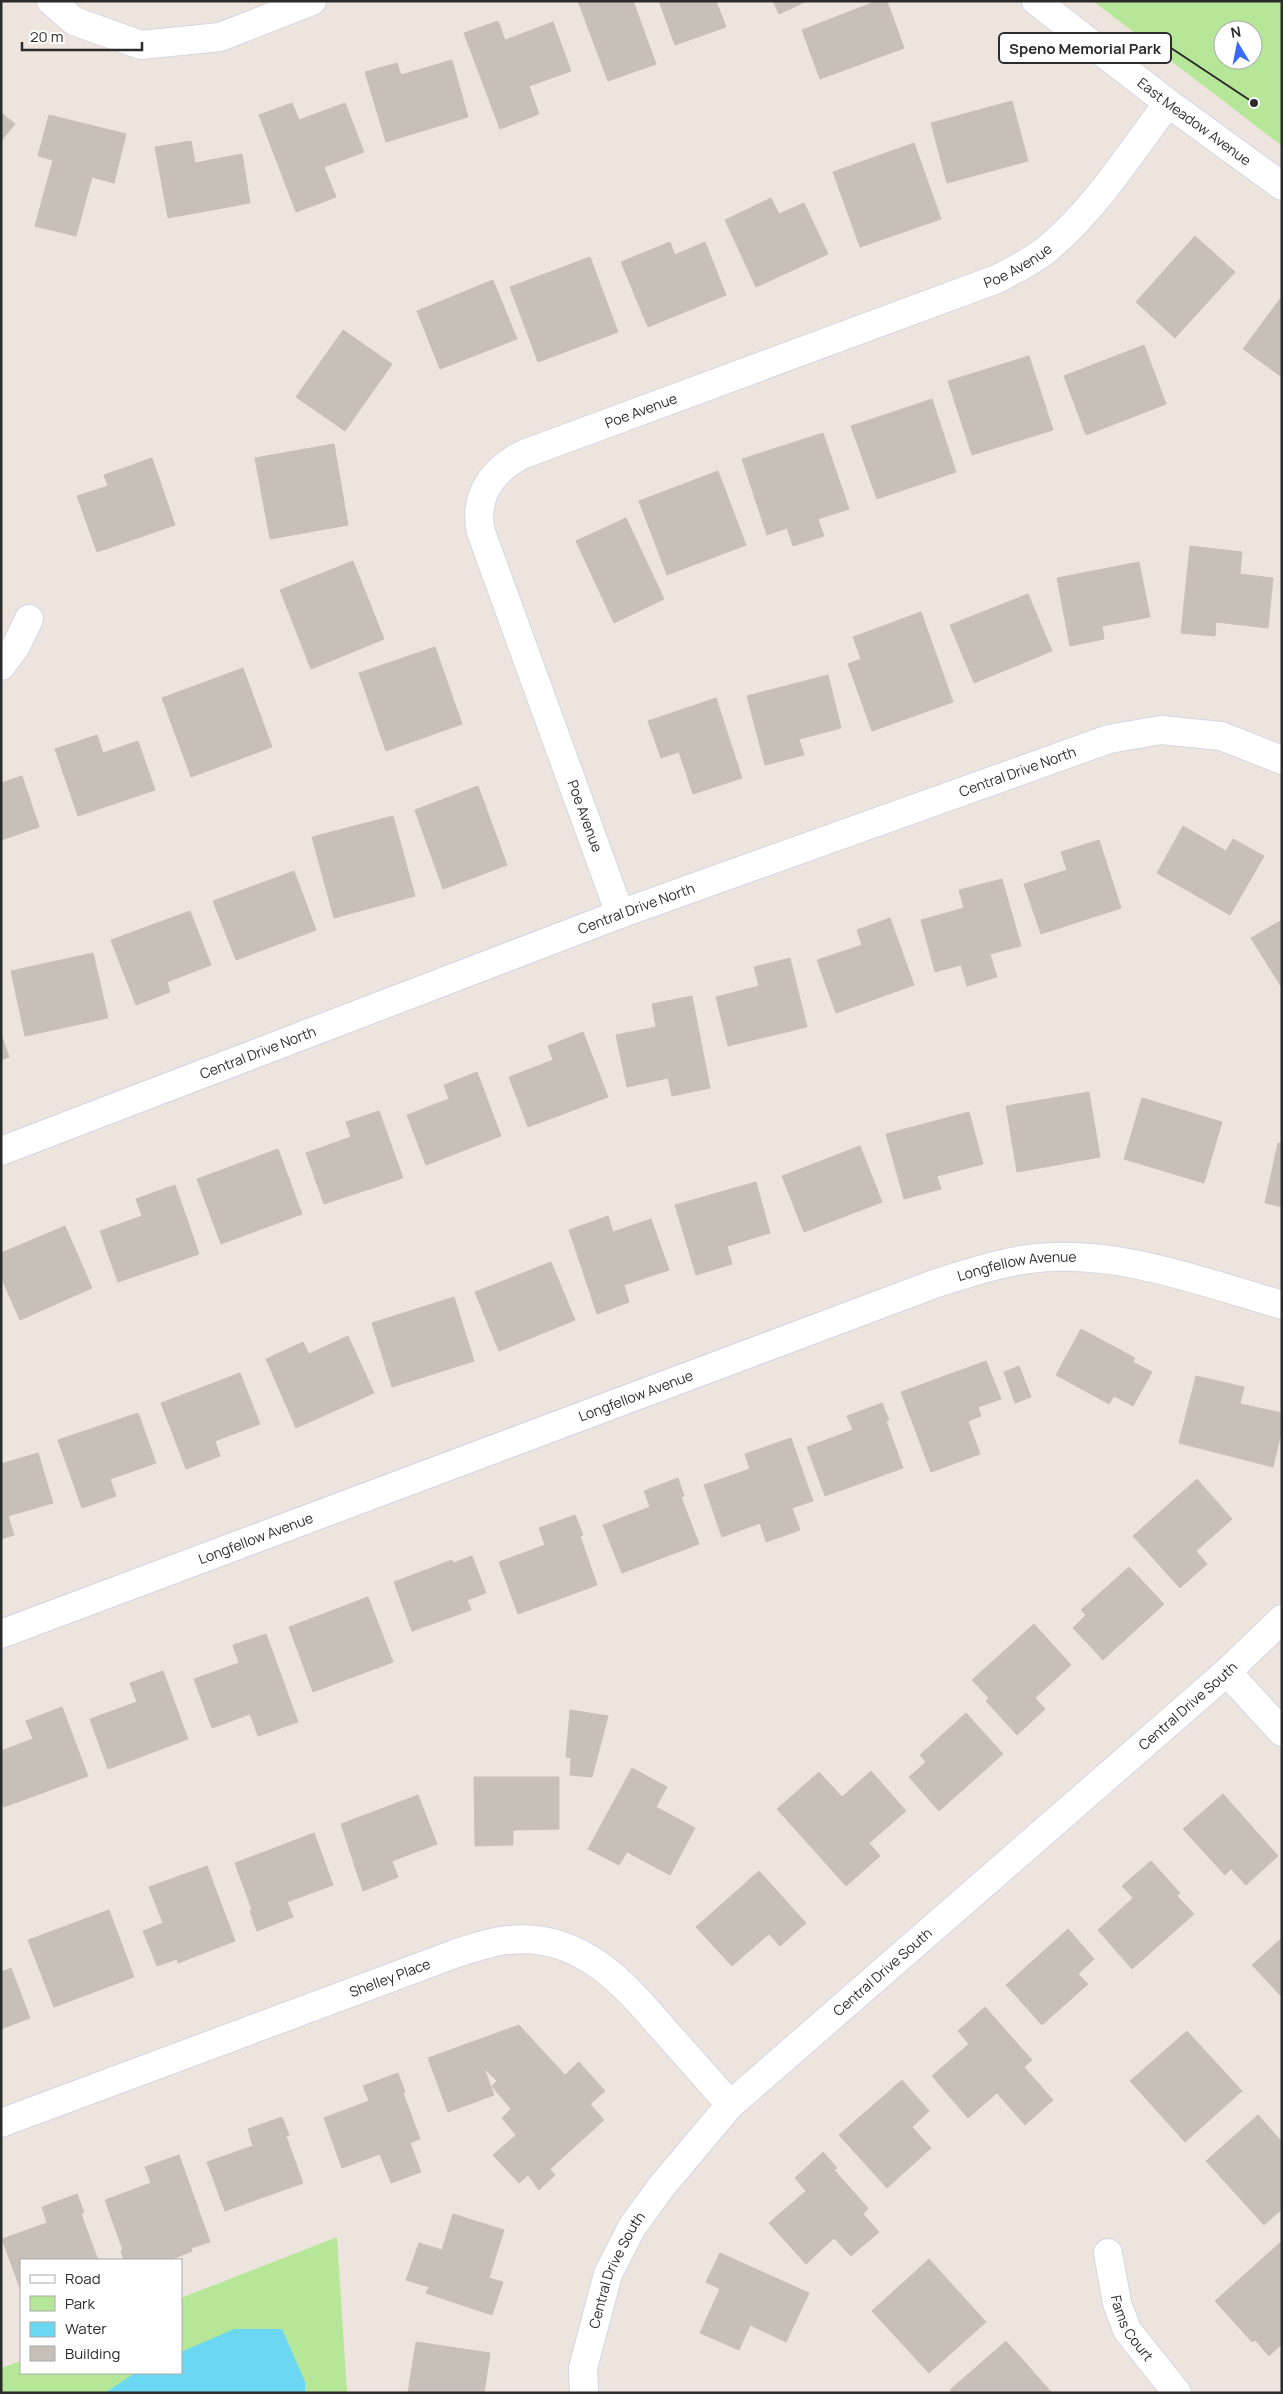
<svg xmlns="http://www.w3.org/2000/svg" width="1283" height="2394" font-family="Manrope,sans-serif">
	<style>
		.green { fill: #b6e697; fill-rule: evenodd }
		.water { fill: #6cd7f3 }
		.building { fill: #c6c0b8; stroke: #c9c1b6 }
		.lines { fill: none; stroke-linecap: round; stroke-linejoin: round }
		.minor-casing { stroke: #d2d6e4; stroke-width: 30 }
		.minor { stroke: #fff; stroke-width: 28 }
		.labels { text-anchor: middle; stroke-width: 5; stroke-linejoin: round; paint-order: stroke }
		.street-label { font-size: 14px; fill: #2b2b2b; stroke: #fff }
		.leader { fill: none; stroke: #2b2b2b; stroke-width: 2 }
		.callout-dot { fill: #2b2b2b; stroke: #fff; stroke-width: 2 }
		.callout { fill: #fff; stroke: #2b2b2b; stroke-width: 2 }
		.callout-label { font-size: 15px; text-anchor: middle; font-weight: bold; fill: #2b2b2b }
	</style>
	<rect width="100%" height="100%" fill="#ede5dd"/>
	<!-- green -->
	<path class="green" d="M1093,1H1282V146ZM1223,30H1253V60H1223Z
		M337,2237L347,2393H1V2368L21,2361V2373H181V2298Z"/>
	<!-- water -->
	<path class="water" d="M234,2329H282L305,2382V2393H105L135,2373H181V2352Z"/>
	<!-- building -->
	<path class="building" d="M578,1H633L656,64L608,81Z
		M659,1H716L726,27L675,45Z
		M773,1H807L779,14Z
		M877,1H887L904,48L820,79L802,30Z
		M498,21L505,40L553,22L571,71L529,86L539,114L500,129L464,33Z
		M452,60L468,117L386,142L365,72L397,63L401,75Z
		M1012,101L1028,161L947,183L931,123Z
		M292,103L299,120L345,103L364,152L324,167L336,197L296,212L259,115Z
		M1,113L15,124L1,141Z
		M49,115L126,134L114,183L92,177L76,236L35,226L53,160L38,156Z
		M191,141L195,163L242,154L250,203L168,218L155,147Z
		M914,143L941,219L860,247L833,172Z
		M771,198L779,214L804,203L828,254L756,287L725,220Z
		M1195,236L1235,272L1175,338L1136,302Z
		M670,242L675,255L705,242L726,295L648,327L621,262Z
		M590,257L618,332L538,362L510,287Z
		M493,280L517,339L440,369L417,311Z
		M1280,299L1282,300V377L1243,349Z
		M343,330L392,364L345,431L296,397Z
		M1144,345L1166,404L1086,435L1064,376Z
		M1029,356L1053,430L972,455L948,381Z
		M932,399L956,472L877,499L851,426Z
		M823,433L849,509L818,519L824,536L793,546L787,528L767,535L742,459Z
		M334,444L348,525L270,539L255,458Z
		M152,458L175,525L97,552L77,496L108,486L104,475Z
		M718,471L746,545L667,575L639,501Z
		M626,518L664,599L614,623L576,541Z
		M1190,546L1242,552L1240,574L1273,578L1268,628L1216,622L1215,636L1181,633Z
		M353,561L384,639L311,669L280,590Z
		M1139,562L1150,617L1102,626L1104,639L1070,646L1057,578Z
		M1028,594L1052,651L974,683L950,625Z
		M921,612L953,702L872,731L848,664L861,659L853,637Z
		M435,647L462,724L386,751L359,673Z
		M243,668L272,747L191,777L162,698Z
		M828,675L841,728L799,739L804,755L765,765L747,696Z
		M716,698L742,778L693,794L679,752L661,758L648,721Z
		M97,735L103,753L138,741L155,790L78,816L55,749Z
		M22,776L39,827L1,840V783Z
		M478,786L507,865L443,889L415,810Z
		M393,816L415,896L334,918L312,837Z
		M1183,826L1226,851L1233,839L1264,856L1230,915L1157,873Z
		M1099,840L1121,908L1041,934L1024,884L1067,870L1061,852Z
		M294,871L316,930L236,960L213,901Z
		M1002,879L1021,946L990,954L997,977L967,986L961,965L935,972L921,920L964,908L959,890Z
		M190,911L211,965L167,982L170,992L136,1005L111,940Z
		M890,918L914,985L836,1013L817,960L862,945L857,930Z
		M1282,920V988L1251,938Z
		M93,953L108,1018L25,1036L11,971Z
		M790,958L807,1027L728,1046L716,997L759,986L754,967Z
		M692,996L710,1088L672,1096L668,1078L627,1087L616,1035L656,1027L652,1004Z
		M583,1032L608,1097L528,1127L509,1077L553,1060L548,1046Z
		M1,1034L9,1057L1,1060Z
		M477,1072L501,1136L426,1165L407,1115L449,1099L444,1085Z
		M1089,1092L1100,1157L1017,1172L1006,1106Z
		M1142,1098L1222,1122L1204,1183L1124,1159Z
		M379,1111L403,1178L324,1204L306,1153L351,1137L346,1122Z
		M969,1112L983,1164L937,1176L941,1189L904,1199L886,1134Z
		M1278,1143L1282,1144V1207L1265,1203Z
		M860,1146L882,1202L804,1232L782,1176Z
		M278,1149L302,1214L221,1244L197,1179Z
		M756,1182L770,1233L727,1246L732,1264L696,1275L675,1205Z
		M175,1185L199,1254L118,1282L100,1231L142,1216L136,1199Z
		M608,1216L613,1232L651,1219L669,1270L624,1285L629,1302L597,1314L569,1230Z
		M65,1226L92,1288L20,1320L1,1277V1253Z
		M551,1262L575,1320L499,1351L475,1292Z
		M454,1297L474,1361L392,1387L372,1323Z
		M1081,1329L1135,1358L1133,1362L1152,1372L1133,1406L1114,1396L1109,1404L1056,1375Z
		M348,1336L374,1393L296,1428L266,1359L303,1342L309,1354Z
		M986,1361L1001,1399L978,1407L981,1416L968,1421L980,1454L931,1472L901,1392Z
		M1019,1366L1031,1397L1015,1403L1004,1372Z
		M240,1373L260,1424L215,1441L220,1456L186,1469L161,1403Z
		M1196,1376L1244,1387L1240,1404L1282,1413V1429L1273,1467L1179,1443Z
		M882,1403L889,1420L886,1421L903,1468L825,1496L807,1447L853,1430L847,1416Z
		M138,1413L156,1463L110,1479L116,1496L82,1508L58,1440Z
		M791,1438L813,1501L792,1508L800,1530L766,1542L760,1523L722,1537L704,1485L750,1469L745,1454Z
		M38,1453L53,1503L8,1516L14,1535L1,1539V1464Z
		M678,1478L684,1496L681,1497L699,1544L622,1573L603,1525L650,1507L644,1491Z
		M1197,1479L1232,1519L1196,1551L1207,1564L1180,1588L1133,1536Z
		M575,1515L583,1535L580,1536L597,1585L518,1614L499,1562L545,1545L539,1528Z
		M472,1556L486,1593L467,1600L471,1610L412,1631L394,1582L452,1560L453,1563Z
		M1129,1567L1164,1604L1103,1660L1073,1628L1086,1615L1081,1610Z
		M368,1597L393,1662L313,1692L289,1627Z
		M1034,1624L1071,1665L1035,1698L1045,1709L1017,1735L986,1701L989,1698L972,1680Z
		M266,1634L298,1722L258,1736L250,1714L212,1728L194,1679L239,1663L233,1645Z
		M163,1671L188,1739L108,1769L90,1719L137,1702L130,1683Z
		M62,1707L88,1776L4,1807L1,1800V1751L33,1739L26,1721Z
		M570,1710L608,1716L592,1777L570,1775L571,1758L566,1757Z
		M966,1713L1003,1754L939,1811L909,1777L926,1762L920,1755Z
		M632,1768L667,1787L656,1807L695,1828L670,1875L627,1852L619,1865L588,1849Z
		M871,1771L906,1811L869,1843L880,1856L846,1886L777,1809L819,1772L842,1797Z
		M474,1777H559V1829L513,1830V1845L475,1846Z
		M1223,1794L1278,1856L1246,1885L1231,1869L1225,1875L1183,1829Z
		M418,1795L437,1844L392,1861L398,1877L363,1891L341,1824Z
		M314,1833L333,1885L287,1902L293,1917L257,1931L250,1911L252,1910L235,1863Z
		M1151,1861L1180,1893L1177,1896L1194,1914L1132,1969L1098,1930L1133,1898L1122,1886Z
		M207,1866L235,1941L178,1963L177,1959L157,1966L143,1931L163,1923L149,1887Z
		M759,1871L806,1923L780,1946L769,1934L732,1966L696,1927Z
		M109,1910L134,1977L54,2007L28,1940Z
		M1068,1929L1094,1959L1078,1974L1088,1984L1042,2025L1006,1985Z
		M1282,1938V1997L1252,1965Z
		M11,1968L30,2018L1,2029V1972Z
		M985,2007L1032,2060L1024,2067L1053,2100L1025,2125L997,2093L968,2118L932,2076L969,2044L958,2031Z
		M519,2025L565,2075L579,2062L605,2091L590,2104L604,2120L550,2169L555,2175L539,2190L528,2175L519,2183L493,2155L516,2135L502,2118L511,2109L492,2086L497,2081L484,2068L494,2095L448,2112L428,2058Z
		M1187,2031L1242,2091L1185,2142L1130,2081Z
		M398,2073L405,2092L403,2093L420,2139L410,2143L421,2172L391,2183L380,2154L342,2168L324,2118L369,2101L363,2086Z
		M902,2080L929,2111L912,2127L931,2148L887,2188L839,2135Z
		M1258,2115L1282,2142V2209L1264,2225L1206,2161Z
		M282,2117L289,2135L286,2136L303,2183L225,2211L207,2162L253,2146L248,2129Z
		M823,2152L837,2168L834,2170L868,2208L863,2214L879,2232L851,2256L834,2238L806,2264L769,2223L806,2191L795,2178Z
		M179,2155L210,2242L191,2248L192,2251L170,2260H124L121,2251L123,2250L105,2200L151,2183L145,2167Z
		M77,2194L84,2212L81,2214L98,2260H21L20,2288L2,2239L47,2223L42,2207Z
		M453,2214L504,2230L489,2278L503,2282L492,2315L426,2293L429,2287L406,2280L419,2243L442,2250Z
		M1282,2241V2344L1269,2356L1255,2340L1252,2342L1215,2301Z
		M720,2253L809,2293L786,2342L750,2325L739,2350L700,2333L720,2289L706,2282Z
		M929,2259L986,2322L929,2373L872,2311Z
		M1006,2341L1052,2393H953L950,2390Z
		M416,2342L490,2353L484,2393H408Z"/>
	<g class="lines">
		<!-- minor casing -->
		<g class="minor-casing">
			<g id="minor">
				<path d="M51,1L74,21L141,45L220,37L312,1"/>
				<path id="s1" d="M1036,1L1168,103L1282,186"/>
				<path d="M1,666L16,646L29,619"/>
				<path id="s2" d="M620,914L481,532C473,496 493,469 524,454L997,279C1014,270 1031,262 1046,250C1095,210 1130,153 1168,103"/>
				<path id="s3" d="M1,1151L620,914L1109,739L1161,730L1221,736L1282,760"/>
				<path id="s4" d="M1,1634L937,1283C967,1274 997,1263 1029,1259C1115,1248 1200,1281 1282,1305"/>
				<path d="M1227,1672L1282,1732"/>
				<path id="s5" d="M1,2123L457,1953C474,1948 491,1941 509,1940C579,1932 624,1983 665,2031C687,2056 709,2080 730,2105"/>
				<path id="s6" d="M1108,2253L1117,2303L1127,2330L1177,2393"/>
				<path id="s7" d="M584,2393L583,2368L608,2274L632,2227L661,2187L730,2105L1227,1672L1282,1619"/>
			</g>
		</g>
		<!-- minor -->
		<use href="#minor" class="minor"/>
	</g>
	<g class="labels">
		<!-- street labels -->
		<g class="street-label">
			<text dy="5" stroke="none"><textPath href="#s1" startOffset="199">East Meadow Avenue</textPath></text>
			<text dy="5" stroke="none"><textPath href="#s2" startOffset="1032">Poe Avenue</textPath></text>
			<text dy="5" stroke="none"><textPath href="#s2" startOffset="628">Poe Avenue</textPath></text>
			<text dy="5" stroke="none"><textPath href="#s3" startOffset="1085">Central Drive North</textPath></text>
			<text transform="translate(585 816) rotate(70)" y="5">Poe Avenue</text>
			<text dy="5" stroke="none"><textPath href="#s3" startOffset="680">Central Drive North</textPath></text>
			<text dy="5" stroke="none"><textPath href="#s3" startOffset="275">Central Drive North</textPath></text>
			<text dy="5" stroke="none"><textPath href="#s4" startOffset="1082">Longfellow Avenue</textPath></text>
			<text dy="5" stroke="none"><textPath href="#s4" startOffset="678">Longfellow Avenue</textPath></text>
			<text dy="5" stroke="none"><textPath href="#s4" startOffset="272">Longfellow Avenue</textPath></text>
			<text dy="5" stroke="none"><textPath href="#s7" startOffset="939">Central Drive South</textPath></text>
			<text dy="5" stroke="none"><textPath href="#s7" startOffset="534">Central Drive South</textPath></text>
			<text dy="5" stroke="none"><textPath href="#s5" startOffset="415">Shelley Place</textPath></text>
			<text dy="5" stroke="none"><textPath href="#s7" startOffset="129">Central Drive South</textPath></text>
			<text dy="5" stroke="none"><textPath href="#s6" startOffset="80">Fams Court</textPath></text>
		</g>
	</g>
	<!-- callouts -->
	<path class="leader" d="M1254 103L1171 48"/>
	<circle class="callout-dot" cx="1254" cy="103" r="5"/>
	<rect class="callout" x="999" y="33" width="172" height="30" rx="5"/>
	<g class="callout-label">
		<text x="1085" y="54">Speno Memorial Park</text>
	</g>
	<!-- border -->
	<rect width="1283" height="2394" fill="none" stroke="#2b2b2b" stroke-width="5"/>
	<!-- legend -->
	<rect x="20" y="2259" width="162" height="115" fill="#ffffff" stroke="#aaaaaa"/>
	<rect x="30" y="2275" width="25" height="8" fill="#ffffff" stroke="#aaaaaa"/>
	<text x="65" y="2284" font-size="15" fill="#2b2b2b">Road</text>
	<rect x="30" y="2296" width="25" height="15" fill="#b6e697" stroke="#aaaaaa"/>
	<text x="65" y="2309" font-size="15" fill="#2b2b2b">Park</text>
	<rect x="30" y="2322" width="25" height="15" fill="#6cd7f3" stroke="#aaaaaa"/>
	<text x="65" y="2334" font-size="15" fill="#2b2b2b">Water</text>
	<rect x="30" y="2346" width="25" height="15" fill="#c6c0b8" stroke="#aaaaaa"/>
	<text x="65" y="2359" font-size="15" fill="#2b2b2b">Building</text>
	<!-- north arrow -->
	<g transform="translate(1238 45) rotate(350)"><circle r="24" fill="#ffffff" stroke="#aaaaaa"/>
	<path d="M0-4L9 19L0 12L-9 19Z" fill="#3869ff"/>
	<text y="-8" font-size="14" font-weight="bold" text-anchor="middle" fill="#2b2b2b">N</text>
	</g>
	<!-- scale -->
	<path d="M22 42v8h120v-8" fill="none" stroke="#2b2b2b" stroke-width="2.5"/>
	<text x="30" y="42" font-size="15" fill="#2b2b2b" stroke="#ffffff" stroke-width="4" paint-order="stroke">20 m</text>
</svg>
